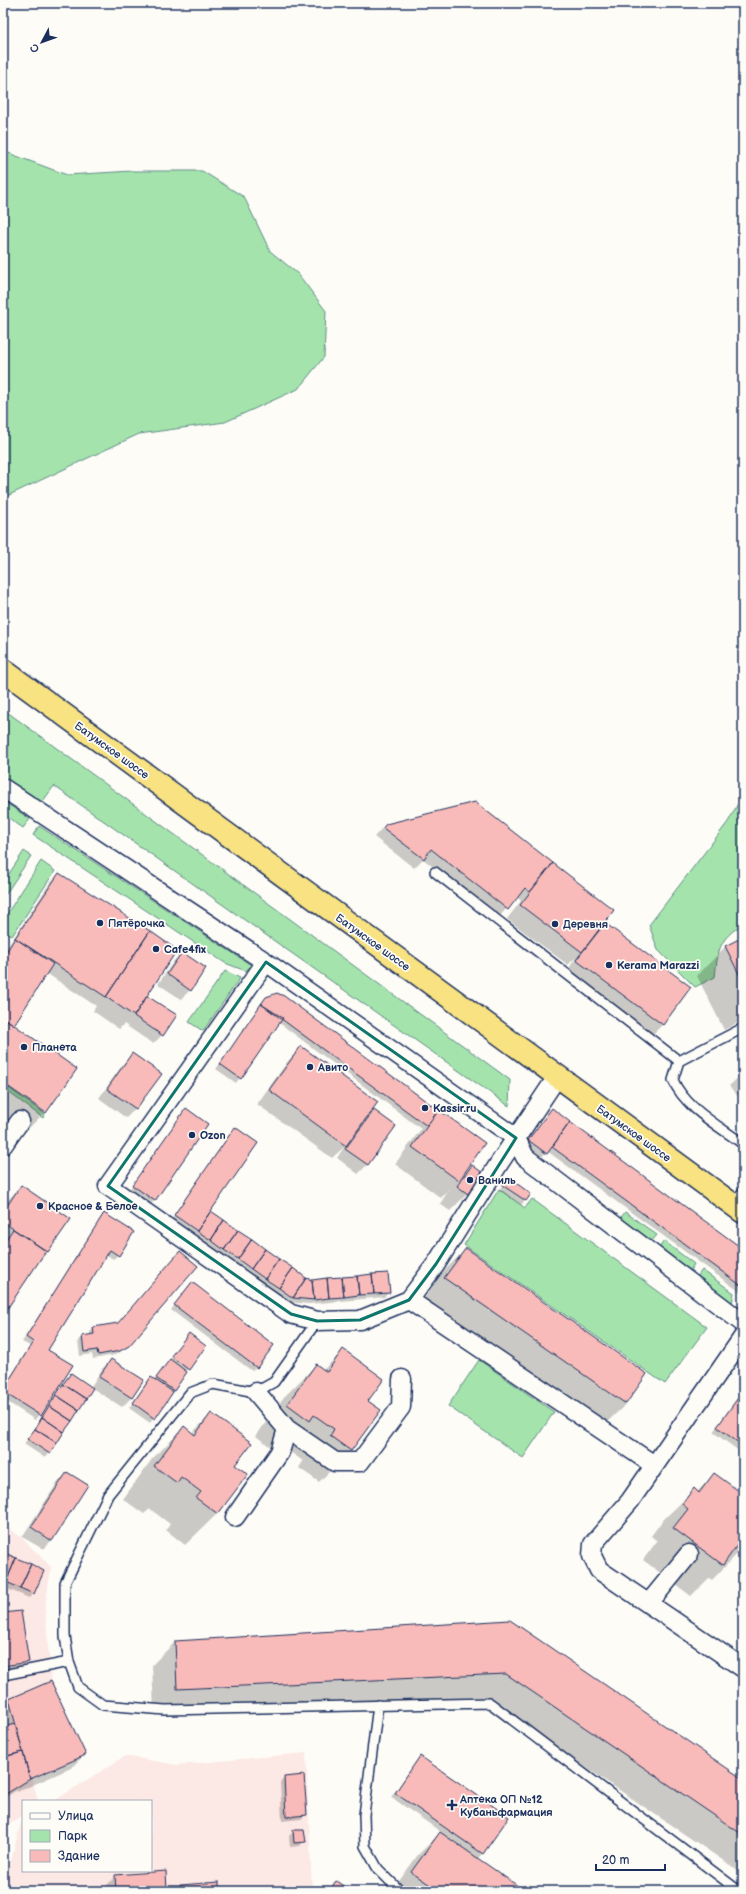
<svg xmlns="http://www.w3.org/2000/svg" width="746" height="1894" font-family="'Balsamiq Sans',sans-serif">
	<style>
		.built { fill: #fce8e4 }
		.green { fill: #a4e4ac; stroke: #608a85 }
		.shadow { fill: #0003 }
		.building { fill: #f8bbb9; stroke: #1b2f5e }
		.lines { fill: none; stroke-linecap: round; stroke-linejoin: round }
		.lane-casing { stroke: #1b2f5e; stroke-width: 12 }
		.street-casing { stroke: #1b2f5e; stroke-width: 21 }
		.highway-casing { stroke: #1b2f5e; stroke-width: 25 }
		.lane { stroke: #fdfcf7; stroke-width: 9 }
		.street { stroke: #fdfcf7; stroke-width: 18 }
		.highway { stroke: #f8e281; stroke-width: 22 }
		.marked { fill: none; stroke: #0f766e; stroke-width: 3; stroke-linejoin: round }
		.poi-dot { fill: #1b2f5e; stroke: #fdfcf7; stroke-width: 1.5 }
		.labels { text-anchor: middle; stroke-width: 3.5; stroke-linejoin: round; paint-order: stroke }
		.street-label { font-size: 11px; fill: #1b2f5e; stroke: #fdfcf7 }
		.poi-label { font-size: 11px; font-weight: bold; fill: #1b2f5e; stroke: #fdfcf7; text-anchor: start }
	</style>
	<rect width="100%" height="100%" fill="#fdfcf7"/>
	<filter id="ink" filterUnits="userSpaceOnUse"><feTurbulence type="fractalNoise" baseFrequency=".025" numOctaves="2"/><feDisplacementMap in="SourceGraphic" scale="8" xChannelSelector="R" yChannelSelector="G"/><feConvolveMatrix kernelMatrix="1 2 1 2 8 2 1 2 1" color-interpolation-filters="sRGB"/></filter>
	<g filter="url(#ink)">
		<!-- built -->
		<path class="built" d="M3,1525L21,1537L51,1567L45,1608L51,1681L9,1700L38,1801H23V1815L10,1823L3,1832Z
			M306,1753L312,1891H3L21,1822L23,1821V1871H151V1801H54L125,1756L177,1765Z"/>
		<!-- green -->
		<path class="green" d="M3,151L67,175L132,171H202L244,197L270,251L298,274L326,311L324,357L298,389L225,422L139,434L7,496L3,492Z
			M3,709L510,1080L509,1106L54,786L40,805L3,779Z
			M743,794V924C719,939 718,949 715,977L695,987L658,950L649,925L728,822Z
			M3,801L30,819L23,828L3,814Z
			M39,826L251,965L246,971L225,963L33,835Z
			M24,851L31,856L3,898V883Z
			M41,861L55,871L12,936L3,930V920Z
			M225,971L240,978L203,1031L189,1022Z
			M3,1084L45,1114L43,1118L3,1088Z
			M499,1189L525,1208L532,1199L707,1327L665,1384L464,1245Z
			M625,1212L657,1235L651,1242L620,1219Z
			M664,1241L694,1264L690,1271L659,1248Z
			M702,1270L734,1293L732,1303L697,1277Z
			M479,1360L554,1412L523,1458L448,1406Z"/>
		<!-- shadow -->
		<path class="shadow" d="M3,509L8,514L3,518Z
			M474,803L613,911L603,923L690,988L662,1025L653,1034L568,970L576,957L568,965L507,919L521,901L517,897L498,918L423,859L414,868L374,837L386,824Z
			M59,874L143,999L162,1035L153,1044L124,1024L119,1029L93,1011L96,1006L46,973L12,1025L75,1070L45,1112L16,1141L3,1132V954L50,883Z
			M743,938V1020L724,1030L697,976L725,947Z
			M182,953L190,990L181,999L158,984L173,962Z
			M267,998L433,1117L439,1111L462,1176L472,1166L481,1173L467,1194L450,1211L440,1204L450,1188L441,1198L395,1164L421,1129L278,1022L236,1083L216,1069Z
			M301,1047L366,1118L374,1111L395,1127L367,1165L358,1174L337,1158L344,1147L332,1158L257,1104L288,1061Z
			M132,1054L135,1109L126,1118L99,1098L123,1064Z
			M743,1073V1102L729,1086Z
			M186,1109L155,1200L150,1205L129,1190Z
			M552,1109L743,1250V1294L547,1151L541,1158L524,1145Z
			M235,1129L210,1211L305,1278L312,1281L389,1292L384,1297L309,1304L288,1302L171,1220Z
			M504,1183L530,1194L521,1205L499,1190Z
			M21,1186L70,1220L48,1252L39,1261L3,1313V1205Z
			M104,1214L118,1255L113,1259L107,1255L47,1350L71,1366L35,1420L3,1399V1389L30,1346L22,1342Z
			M466,1249L626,1404L602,1427L422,1302L442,1273Z
			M192,1283L256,1367L252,1371L171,1310Z
			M94,1328L129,1346L115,1355L93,1359L92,1354L80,1356L78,1341L82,1337L90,1335V1332Z
			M189,1334L188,1369L150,1423L129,1408L147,1382L151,1378L155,1380Z
			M343,1351L367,1402L351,1450L319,1482L299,1468L303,1461L283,1447L277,1452L256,1436L284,1397L316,1365L323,1370Z
			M111,1360L143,1380L131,1398L122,1407L92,1388L45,1458L24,1444L67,1379L90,1388L102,1369Z
			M743,1390V1454L713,1432Z
			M211,1414L234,1465L246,1474L217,1514L185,1545L166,1530L170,1524L150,1509L144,1514L123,1499L152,1459L184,1428L192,1433Z
			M67,1473L52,1540L43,1549L22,1537L58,1482Z
			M714,1474L743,1495V1548L712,1580L709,1578L691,1596L643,1560L657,1541L651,1536L662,1521L694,1490L697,1492Z
			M3,1554L43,1571L33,1594L29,1598L3,1587Z
			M3,1614L28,1661L3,1685Z
			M509,1621L743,1780V1874L482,1697L154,1712L152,1665L175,1642Z
			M10,1700L85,1754L71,1768L17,1792V1790L3,1799V1707Z
			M418,1761L483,1853L477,1859L523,1891H392L417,1856L441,1832L391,1797Z
			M285,1778L306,1815L301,1819L282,1821L280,1782Z
			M294,1831L304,1841L300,1846L290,1847L289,1836Z
			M116,1876L166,1891H107V1885Z
			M180,1886L218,1891H175Z"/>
		<!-- building -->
		<path class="building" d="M475,802L553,863L530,892L525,888L508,910L431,849L424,859L383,828L386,824Z
			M553,863L614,910L582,952L520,905Z
			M59,873L150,931L106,997L15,938Z
			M605,923L691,987L663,1025L576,960Z
			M150,931L177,950L134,1016L106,997Z
			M743,937V982L725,946Z
			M15,938L53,964L14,1025L3,1017V957Z
			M182,952L206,968L191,991L167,974Z
			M277,993L284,996L438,1110L427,1126L261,1004L266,997Z
			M147,996L177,1015L163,1036L134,1016Z
			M261,1004L283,1018L241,1079L220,1064Z
			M3,1017L77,1069L46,1113L3,1083Z
			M301,1046L378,1102L346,1146L269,1090Z
			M132,1053L162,1074L136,1109L107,1089Z
			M186,1108L208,1124L155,1201L132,1185Z
			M552,1108L570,1122L547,1154L528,1140Z
			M374,1110L396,1126L368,1165L345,1149Z
			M439,1110L485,1143L459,1181L412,1147Z
			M570,1122L743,1249V1287L552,1147Z
			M235,1127L258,1143L197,1231L174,1215Z
			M472,1165L483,1173L468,1194L457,1186Z
			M508,1177L531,1194L526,1201L502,1185Z
			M21,1185L71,1219L48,1252L3,1222V1212Z
			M211,1211L224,1220L211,1240L197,1231Z
			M104,1213L134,1232L119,1256L110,1250L48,1350L73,1365L41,1416L3,1392V1390L33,1342L26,1337Z
			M224,1220L238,1230L224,1250L211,1240Z
			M13,1229L46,1251L3,1315V1244Z
			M238,1230L252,1239L238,1259L224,1250Z
			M252,1239L265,1249L251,1269L238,1259Z
			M466,1248L647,1374L626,1404L444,1278Z
			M265,1249L279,1259L265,1279L251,1269Z
			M180,1251L198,1266L129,1346L120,1351L98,1355L97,1350L84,1352L82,1336L94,1334L93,1327L118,1323Z
			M279,1259L293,1268L279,1288L265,1279Z
			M293,1268L306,1278L293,1298L279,1288Z
			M388,1273L390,1293L374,1294L372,1274Z
			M372,1274L374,1294L359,1295L357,1276Z
			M357,1276L359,1295L344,1297L342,1277Z
			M342,1277L344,1297L329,1298L327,1278Z
			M306,1278L312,1280L314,1300L293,1298Z
			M327,1278L329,1298L314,1300L312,1280Z
			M192,1282L274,1345L257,1368L174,1305Z
			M189,1333L206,1346L189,1370L171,1356Z
			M343,1349L384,1379L368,1401L381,1410L351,1451L330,1436L334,1429L314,1415L310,1421L287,1404L316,1364L327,1372Z
			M111,1359L144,1380L132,1398L99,1377Z
			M170,1359L187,1372L174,1391L156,1378Z
			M71,1373L93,1388L86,1399L63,1384Z
			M151,1377L173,1392L155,1419L133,1403Z
			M63,1384L86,1399L79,1410L56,1395Z
			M743,1391V1446L717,1427Z
			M56,1395L79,1410L72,1421L49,1406Z
			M49,1406L72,1421L64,1432L42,1417Z
			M211,1413L252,1443L235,1465L248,1474L218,1514L196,1498L201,1492L181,1477L177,1483L154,1466L184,1426L195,1435Z
			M42,1417L64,1432L57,1443L35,1429Z
			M35,1429L57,1443L50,1454L27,1439Z
			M67,1472L88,1485L52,1541L31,1527Z
			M714,1473L743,1494V1548L738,1544L723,1565L673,1528L688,1509L682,1504L694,1488L699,1493Z
			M3,1552L16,1558L6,1582L3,1581Z
			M16,1558L31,1564L20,1588L6,1582Z
			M31,1564L44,1571L34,1594L20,1588Z
			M21,1611L29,1662L3,1666V1613Z
			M510,1620L743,1779V1835L506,1674L177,1689L175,1641Z
			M51,1681L86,1755L30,1779L9,1699Z
			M15,1724L23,1752L3,1757V1727Z
			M23,1752L30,1779L6,1794L3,1782V1757Z
			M420,1756L509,1817L483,1854L395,1793Z
			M304,1775L307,1815L286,1817L284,1777Z
			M293,1830H304L306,1842L294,1843Z
			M440,1832L525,1891H439L411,1872Z
			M166,1871L167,1891H116L115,1875Z
			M336,1881L351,1891H329Z
			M219,1882V1891H180V1885Z"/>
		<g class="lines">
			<!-- lane casing -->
			<g class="lane-casing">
				<path id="lane" d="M435,872L679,1061
					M743,1028L679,1061L673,1080C685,1108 719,1126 743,1144
					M731,1204L743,1192
					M317,1321L274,1382L256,1392L213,1384L190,1393L108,1495L65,1583V1636L69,1662L78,1687L103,1705L165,1710L490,1703L739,1891
					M3,1675L69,1662
					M378,1705L364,1815L365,1846L378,1869L400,1891"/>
			</g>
			<!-- street casing -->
			<g class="street-casing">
				<path id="street" d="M3,788L266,962
					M557,1077L500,1162L436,1264L409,1300L360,1320L317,1321L291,1314L108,1186L266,962L516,1138L525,1157L743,1323
					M3,1145L20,1121
					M409,1300L654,1465
					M743,1337L630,1501L593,1544L592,1556L599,1570L743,1668
					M287,1429L335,1462H360L401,1407L402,1379
					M235,1517L280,1452L287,1429L256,1392
					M649,1603L689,1554"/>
			</g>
			<!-- highway casing -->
			<g class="highway-casing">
				<path id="highway" d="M3,670L743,1212"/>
			</g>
			<!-- lane -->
			<use href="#lane" class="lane"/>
			<!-- street -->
			<use href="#street" class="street"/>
			<!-- highway -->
			<use href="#highway" class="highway"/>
		</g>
	</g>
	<!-- marked area -->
	<path class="marked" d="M266,962L516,1138L436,1264L409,1300L360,1320L317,1321L291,1314L108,1186Z"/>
	<!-- markers -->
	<g class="poi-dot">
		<circle cx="100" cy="923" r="4"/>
		<circle cx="555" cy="924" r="4"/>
		<circle cx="156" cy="949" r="4"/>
		<circle cx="609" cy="965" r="4"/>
		<circle cx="24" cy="1047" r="4"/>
		<circle cx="310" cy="1067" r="4"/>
		<circle cx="425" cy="1108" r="4"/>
		<circle cx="192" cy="1135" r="4"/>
		<circle cx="470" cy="1180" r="4"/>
		<circle cx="40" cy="1206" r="4"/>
		<path d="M450 1799h4v4h4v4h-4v4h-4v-4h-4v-4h4z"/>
	</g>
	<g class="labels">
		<!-- street labels -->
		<g class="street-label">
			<text transform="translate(112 750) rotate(36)" y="4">Батумское шоссе</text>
			<text transform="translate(373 942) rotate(36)" y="4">Батумское шоссе</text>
			<text transform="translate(634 1133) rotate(36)" y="4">Батумское шоссе</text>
		</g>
		<!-- poi labels -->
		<g class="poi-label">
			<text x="108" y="927">Пятёрочка</text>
			<text x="563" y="928">Деревня</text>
			<text x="164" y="953">Cafe4fix</text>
			<text x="617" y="969">Kerama Marazzi</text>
			<text x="32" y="1051">Планета</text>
			<text x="318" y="1071">Авито</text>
			<text x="433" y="1112">Kassir.ru</text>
			<text x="200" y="1139">Ozon</text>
			<text x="478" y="1184">Ваниль</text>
			<text x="48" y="1210">Красное &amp; Белое</text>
			<text x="460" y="1803">Аптека ОП №12<tspan x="460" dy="13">Кубаньфармация</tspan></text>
		</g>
	</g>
	<!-- margin -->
	<rect width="746" height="1894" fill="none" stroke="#fdfcf7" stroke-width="16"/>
	<rect x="8" y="8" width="730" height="1878" fill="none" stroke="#1b2f5e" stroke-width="1.5" filter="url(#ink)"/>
	<!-- legend -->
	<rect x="22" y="1800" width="130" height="72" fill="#fdfcf7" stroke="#a3aaba"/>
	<rect x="30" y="1813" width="20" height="6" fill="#fdfcf7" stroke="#a3aaba"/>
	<text x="58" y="1820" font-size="12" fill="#1b2f5e">Улица</text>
	<rect x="30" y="1830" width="20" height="12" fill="#a4e4ac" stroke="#a3aaba"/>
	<text x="58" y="1840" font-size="12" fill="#1b2f5e">Парк</text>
	<rect x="30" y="1850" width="20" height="12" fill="#f8bbb9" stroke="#a3aaba"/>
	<text x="58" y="1860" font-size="12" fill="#1b2f5e">Здание</text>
	<!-- north arrow -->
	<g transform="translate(42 42) rotate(229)" stroke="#fdfcf7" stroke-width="3" paint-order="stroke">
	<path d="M0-3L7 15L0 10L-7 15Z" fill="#1b2f5e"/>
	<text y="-6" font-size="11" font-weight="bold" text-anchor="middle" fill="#1b2f5e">С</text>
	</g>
	<!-- scale -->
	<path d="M596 1864v6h69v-6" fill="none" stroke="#1b2f5e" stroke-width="2"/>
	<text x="602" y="1864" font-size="12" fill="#1b2f5e" stroke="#fdfcf7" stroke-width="3" paint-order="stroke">20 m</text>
</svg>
